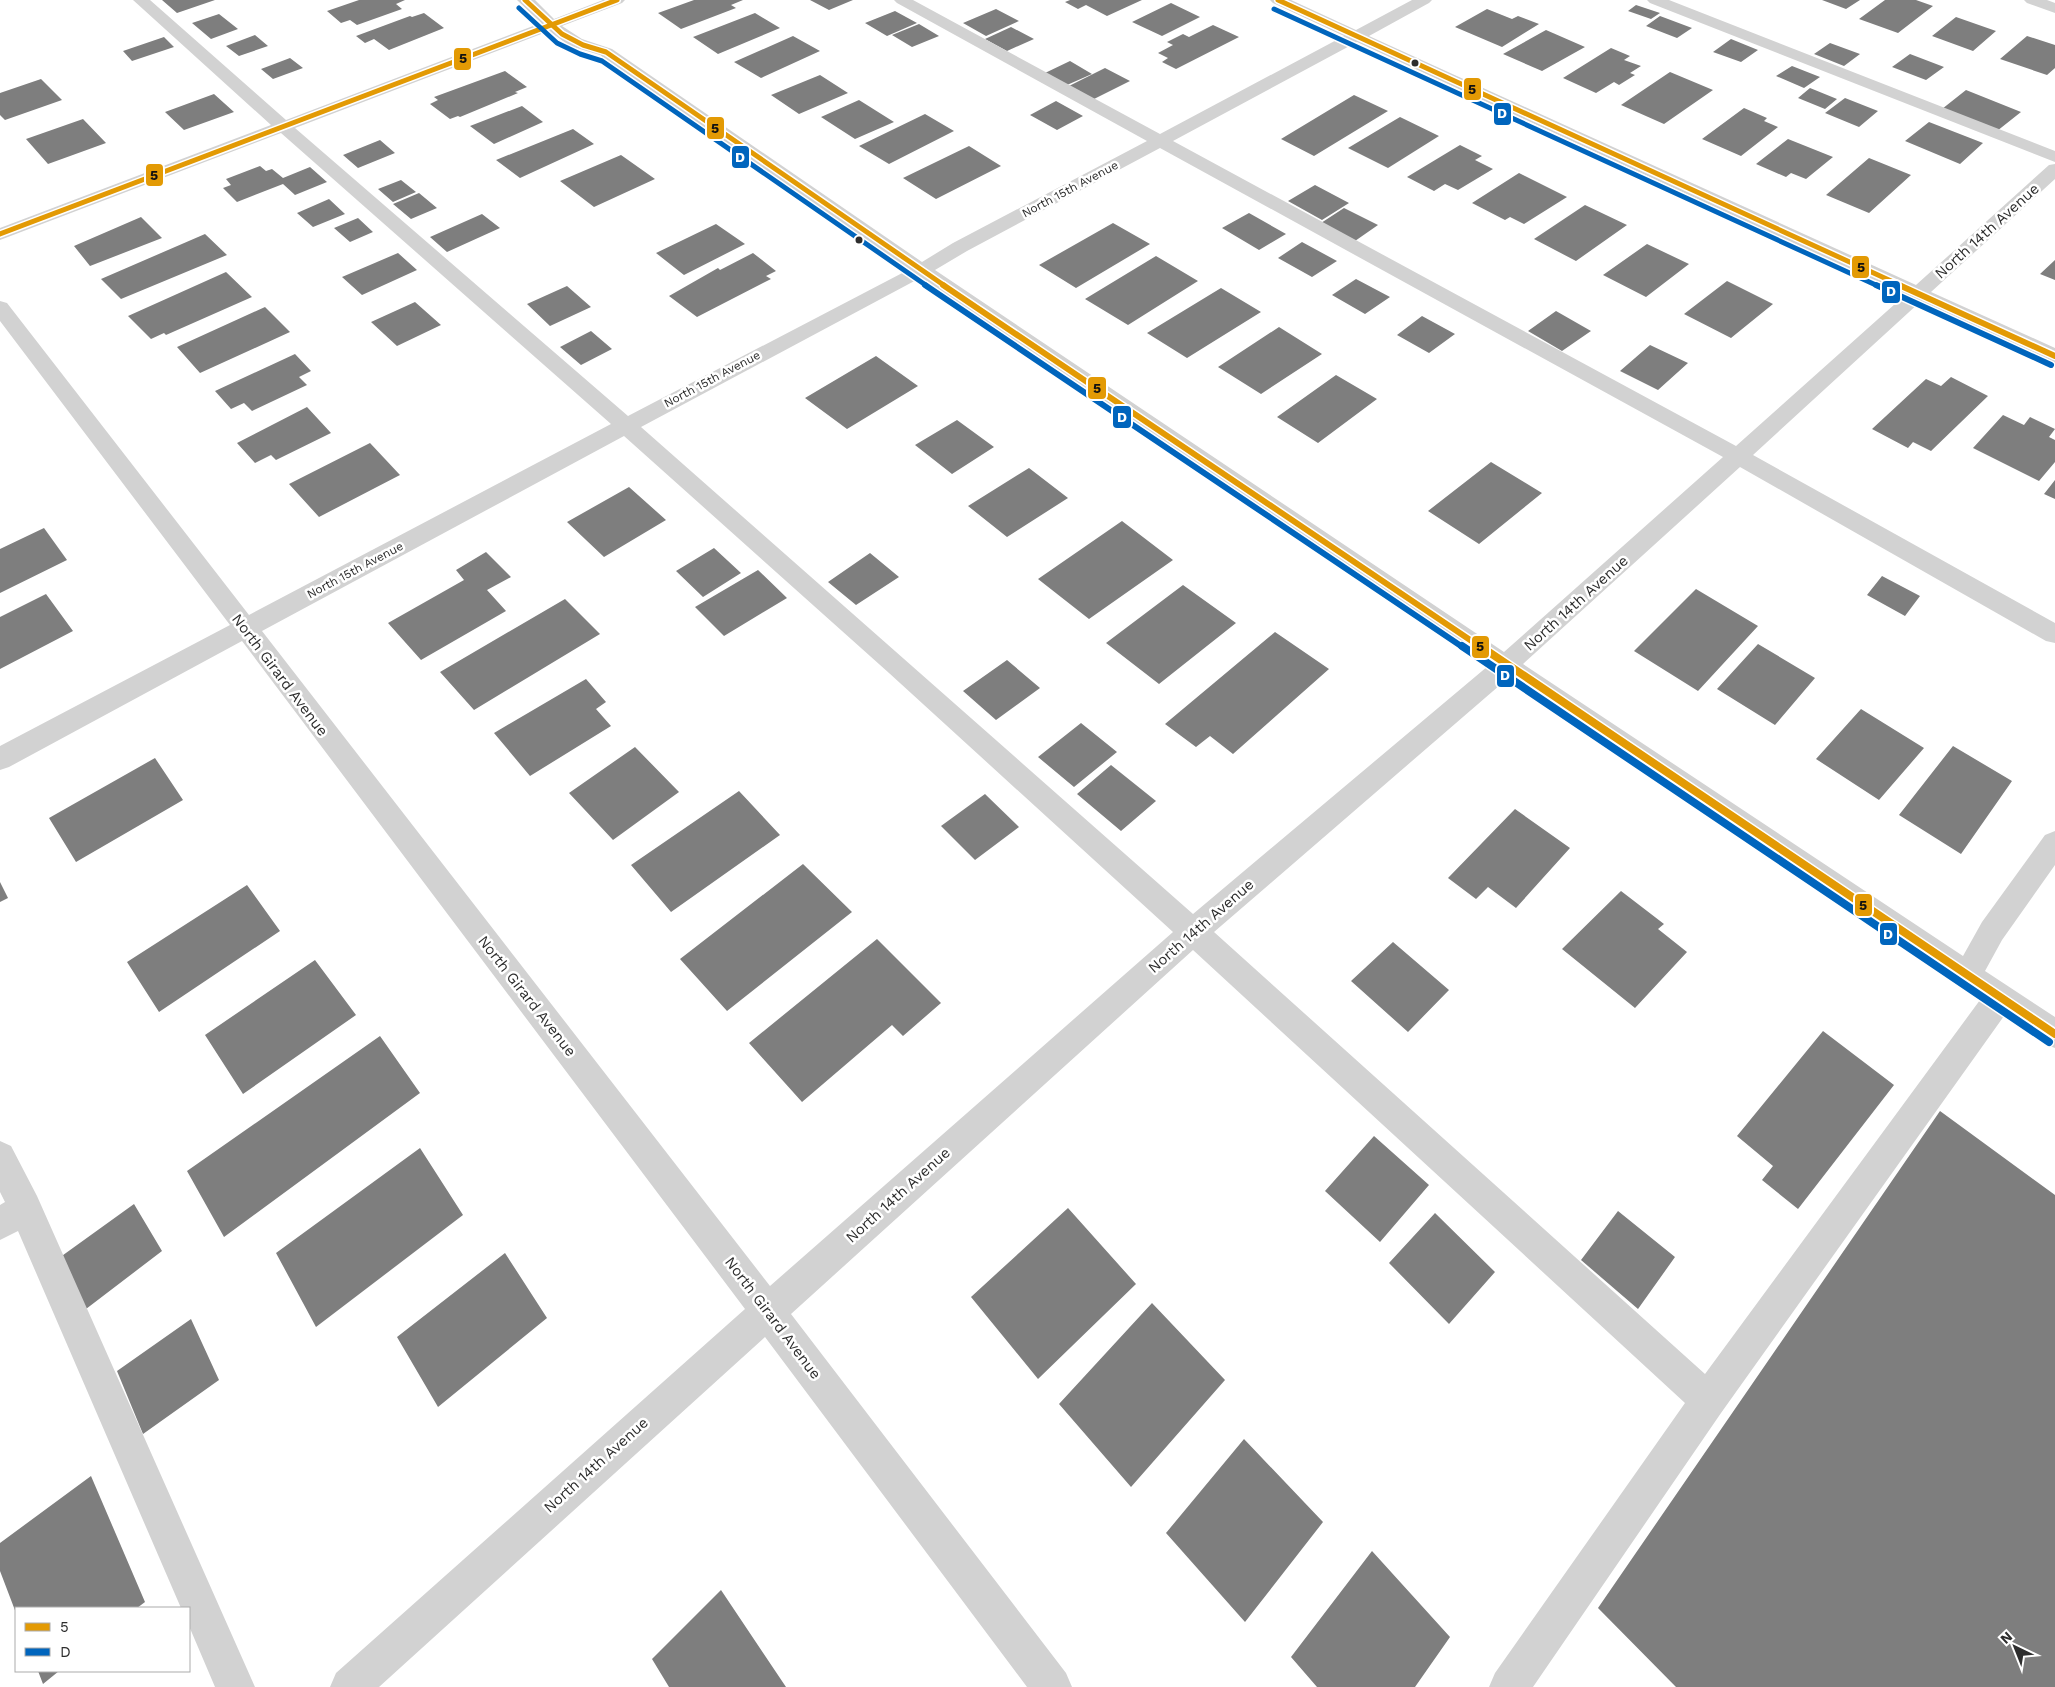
<svg xmlns="http://www.w3.org/2000/svg" width="2055" height="1687" font-family="'Work Sans',sans-serif">
	<style>
		.building { fill: #7e7e7e }
		.lines { fill: none; stroke-linecap: round; stroke-linejoin: round }
		.minor { fill: #d2d2d2; fill-rule: evenodd }
		.bus-1-far2-casing { stroke: #fff; stroke-width: 8 }
		.bus-1-far1-casing { stroke: #fff; stroke-width: 9 }
		.bus-1-casing { stroke: #fff; stroke-width: 11 }
		.bus-2-far2-casing { stroke: #fff; stroke-width: 8 }
		.bus-2-far1-casing { stroke: #fff; stroke-width: 9 }
		.bus-2-casing { stroke: #fff; stroke-width: 11 }
		.bus-1-far2 { stroke: #e39a04; stroke-width: 5 }
		.bus-1-far1 { stroke: #e39a04; stroke-width: 6 }
		.bus-1 { stroke: #e39a04; stroke-width: 8 }
		.bus-2-far2 { stroke: #0065bd; stroke-width: 5 }
		.bus-2-far1 { stroke: #0065bd; stroke-width: 6 }
		.bus-2 { stroke: #0065bd; stroke-width: 8 }
		.bus-dot { fill: #2d2d2d; stroke: #fff; stroke-width: 2 }
		.labels { text-anchor: middle; stroke-width: 5; stroke-linejoin: round; paint-order: stroke }
		.far-street-label { font-size: 12px; fill: #2d2d2d; stroke: #fff }
		.street-label { font-size: 15px; fill: #2d2d2d; stroke: #fff }
		.line-badge { stroke: #fff; stroke-width: 2 }
		.badge-label { font-size: 14px; text-anchor: middle; font-weight: bold; fill: #fff }
		.pale-badge-label { font-size: 14px; text-anchor: middle; font-weight: bold; fill: #111 }
	</style>
	<rect width="100%" height="100%" fill="#fff"/>
	<!-- building -->
	<path class="building" d="M162,0H215L177,13Z
		M359,0H405L396,4L402,9L357,25L350,20L341,23L327,11Z
		M694,0H743L731,5L736,8L681,29L658,13Z
		M810,0H853L829,10Z
		M1070,0H1142L1107,16L1086,5L1078,9L1065,2Z
		M1822,0H1860L1846,9Z
		M1885,0H1916L1933,6L1898,33L1859,19Z
		M1171,3L1200,17L1162,36L1132,22Z
		M1636,5L1660,13L1651,19L1628,11Z
		M996,9L1019,21L986,36L963,23Z
		M1487,9L1512,19L1518,16L1539,24L1502,47L1455,27Z
		M895,11L917,23L887,36L865,23Z
		M424,13L444,28L389,50L374,39L365,43L356,36L410,16L412,17Z
		M755,13L780,28L718,54L693,37Z
		M219,14L238,29L211,39L192,23Z
		M1660,16L1692,28L1677,38L1646,26Z
		M1956,17L1996,31L1973,51L1932,36Z
		M919,24L939,36L912,47L892,35Z
		M1213,25L1239,37L1176,69L1162,62L1168,58L1158,53L1173,45L1167,42L1183,34L1189,37Z
		M1011,27L1034,39L1007,51L985,39Z
		M1546,30L1585,47L1542,71L1503,54Z
		M255,35L268,46L239,56L226,46Z
		M793,36L820,51L761,78L734,62Z
		M2027,36L2055,45V68L2047,75L2000,59Z
		M164,37L174,47L132,61L123,51Z
		M1731,39L1758,50L1741,62L1713,52Z
		M1830,43L1860,54L1844,66L1814,54Z
		M1611,48L1630,56L1624,60L1641,66L1630,73L1635,75L1619,85L1614,82L1596,93L1563,78Z
		M1910,54L1944,67L1926,80L1892,67Z
		M290,58L303,68L273,79L261,69Z
		M1070,61L1092,74L1067,85L1045,73Z
		M1792,66L1820,77L1804,88L1776,76Z
		M1105,68L1130,81L1094,99L1069,86Z
		M505,71L527,87L515,92L518,93L460,117L458,116L450,119L430,104L438,100L434,97Z
		M1670,72L1713,90L1664,124L1621,105Z
		M820,75L848,93L799,114L771,95Z
		M41,79L62,100L5,120L0,115V93Z
		M1810,88L1837,99L1825,109L1798,98Z
		M1966,90L2021,112L1997,131L1942,109Z
		M214,94L234,112L184,130L165,112Z
		M1354,95L1388,111L1314,156L1281,139Z
		M1845,98L1878,111L1859,127L1825,113Z
		M859,100L894,122L855,139L821,117Z
		M1056,101L1083,116L1057,130L1030,115Z
		M522,106L543,122L494,144L470,126Z
		M1744,108L1767,118L1764,121L1778,127L1741,156L1702,139Z
		M925,114L954,131L889,164L859,146Z
		M1400,117L1439,136L1388,168L1348,148Z
		M83,119L106,143L48,164L26,139Z
		M1929,122L1983,143L1960,164L1905,141Z
		M573,129L594,144L520,178L496,160Z
		M1788,139L1833,157L1806,179L1791,173L1786,177L1756,164Z
		M380,140L395,153L358,168L343,155Z
		M1460,145L1482,156L1475,160L1493,169L1458,190L1445,184L1434,191L1407,177Z
		M969,146L1001,166L936,199L903,178Z
		M621,155L655,179L594,207L560,181Z
		M1869,158L1911,175L1869,213L1826,195Z
		M260,166L266,171L272,169L283,178L310,167L327,182L295,195L283,184L237,202L223,188L231,185L226,179Z
		M1519,173L1567,197L1524,224L1510,217L1505,220L1472,203Z
		M401,180L416,192L393,202L378,189Z
		M1315,185L1349,203L1322,220L1288,201Z
		M419,193L437,208L411,219L393,204Z
		M329,199L345,214L313,227L297,213Z
		M1585,205L1627,225L1576,261L1534,239Z
		M1344,208L1378,225L1355,241L1321,223Z
		M1249,213L1286,234L1259,250L1222,228Z
		M482,214L500,228L447,252L430,237Z
		M141,217L162,238L90,266L74,246Z
		M358,218L373,232L350,242L334,228Z
		M1113,223L1150,244L1076,288L1039,265Z
		M716,224L745,244L684,275L656,253Z
		M205,234L227,255L121,299L101,279Z
		M1302,242L1337,261L1312,277L1278,258Z
		M1647,244L1689,264L1646,297L1603,275Z
		M398,253L417,270L362,295L342,277Z
		M753,253L776,271L766,276L771,279L697,317L669,296L718,268L720,270Z
		M1156,256L1198,281L1128,325L1085,299Z
		M2055,260V280L2040,274Z
		M226,272L252,297L166,335L164,333L151,339L128,316Z
		M1356,279L1390,297L1365,314L1332,295Z
		M1727,281L1773,304L1731,338L1684,314Z
		M567,286L591,307L550,326L527,304Z
		M1221,288L1261,312L1187,358L1147,333Z
		M415,302L441,325L397,346L371,322Z
		M265,307L290,332L200,373L177,347Z
		M1556,311L1591,331L1562,351L1528,331Z
		M1422,316L1455,334L1429,353L1397,335Z
		M1279,327L1322,354L1261,394L1218,367Z
		M591,331L612,349L581,365L560,347Z
		M1650,345L1688,363L1658,390L1620,371Z
		M295,354L311,371L299,377L307,385L252,411L244,403L231,409L215,391Z
		M876,356L918,386L847,429L805,398Z
		M1336,375L1377,399L1318,443L1277,417Z
		M1951,377L1988,396L1931,451L1913,442L1908,448L1872,429L1926,379L1941,386Z
		M307,407L331,433L276,460L271,455L255,463L237,443Z
		M2003,415L2024,425L2030,417L2055,429L2049,437L2055,440V462L2039,481L1973,448Z
		M957,420L994,447L952,474L915,445Z
		M370,443L400,475L319,517L289,484Z
		M1491,462L1542,493L1479,544L1428,511Z
		M1029,468L1068,498L1007,537L968,506Z
		M2055,480V499L2044,494Z
		M629,487L666,520L604,557L567,522Z
		M1122,521L1173,560L1089,619L1038,579Z
		M44,528L67,560L0,593V549Z
		M714,548L741,573L703,597L676,571Z
		M486,552L511,577L487,590L506,611L421,660L388,623L464,580L456,570Z
		M870,553L899,577L856,605L828,582Z
		M758,570L787,598L724,636L695,607Z
		M1882,576L1920,596L1905,616L1867,595Z
		M1183,585L1236,623L1159,684L1106,643Z
		M1696,589L1758,626L1698,691L1634,651Z
		M46,594L73,631L0,669V617Z
		M565,599L600,634L474,710L440,672Z
		M1275,632L1329,669L1233,754L1210,736L1196,747L1165,724Z
		M1758,644L1815,678L1775,725L1717,689Z
		M1007,660L1040,688L996,720L963,691Z
		M586,679L606,702L596,709L611,726L530,776L494,733Z
		M1861,709L1924,748L1879,800L1816,759Z
		M1081,723L1117,752L1074,787L1038,757Z
		M1953,746L2012,781L1961,854L1899,815Z
		M635,747L679,792L613,840L569,793Z
		M155,758L183,800L76,862L49,818Z
		M1111,765L1156,801L1121,831L1077,794Z
		M739,791L780,835L671,912L631,865Z
		M985,794L1019,827L975,860L941,826Z
		M1515,809L1570,848L1516,908L1488,887L1476,899L1448,878Z
		M803,864L852,912L727,1011L680,959Z
		M0,882L8,898L0,902Z
		M247,885L280,931L159,1012L127,962Z
		M1621,891L1664,924L1658,929L1687,952L1635,1008L1562,949Z
		M877,939L941,1003L903,1036L892,1025L802,1102L749,1043Z
		M1393,942L1449,990L1408,1032L1351,981Z
		M315,960L356,1015L243,1094L205,1035Z
		M1823,1031L1894,1085L1798,1209L1762,1180L1773,1166L1737,1136Z
		M380,1036L420,1093L224,1237L187,1171Z
		M1940,1111L2055,1195V1687H1676L1598,1608Z
		M1374,1136L1429,1185L1380,1242L1325,1191Z
		M420,1148L463,1215L316,1327L276,1253Z
		M134,1204L162,1251L86,1309L59,1258Z
		M1068,1208L1136,1284L1038,1379L971,1297Z
		M1618,1211L1675,1257L1638,1309L1581,1260Z
		M1435,1213L1495,1272L1449,1324L1389,1263Z
		M505,1253L547,1318L438,1407L397,1337Z
		M1152,1303L1225,1380L1131,1487L1059,1404Z
		M191,1319L219,1380L143,1434L117,1371Z
		M1244,1439L1323,1522L1245,1622L1166,1533Z
		M91,1476L145,1602L137,1608H16V1613L0,1571V1543Z
		M1372,1551L1450,1637L1415,1687H1317L1291,1657Z
		M721,1590L786,1687H669L652,1659Z
		M38,1671H59L43,1684Z"/>
	<g class="lines">
		<!-- minor -->
		<path class="minor" d="M133,0H150L286,120L541,23L517,0H535L554,19L603,0H625L622,3L562,26L582,39L612,49L922,262L953,243L1147,141L897,3L894,0H913L1160,134L1344,36L1273,3L1270,0H1291L1356,30L1412,0H1432L1429,3L1369,36L1916,285L2049,165L2055,164V179L1931,292L2055,348V363L1920,302L1753,455L2055,623V643L2046,641L1740,467L1523,664L1963,956L1982,922L2045,835L2055,831V865L2002,940L1985,971L2055,1017V1048L2044,1044L2004,1016L1721,1413L1533,1687H1489L1495,1673L1685,1403L1193,950L791,1314L1066,1673L1072,1687H1027L765,1337L379,1687H330L336,1673L745,1309L242,641L9,767L0,770V746L230,625L0,321V301L7,303L249,615L611,424L281,133L0,240V228L271,125ZM549,31L570,46L600,55L908,270L628,416L295,128ZM1357,42L1905,295L1736,446L1173,141ZM1160,148L1723,457L1504,652L935,270L967,251ZM920,278L1488,666L1193,914L641,427ZM624,436L889,673L1173,932L770,1286L262,631ZM1507,679L1980,1000L1705,1374L1214,932Z
			M1647,0H1669L2055,151V162L1650,3Z
			M2024,0H2047L2055,3V13L2027,3Z
			M0,1141L11,1146L37,1196L255,1687H215L189,1626V1608H181L18,1231L0,1240V1205L5,1202L0,1192Z"/>
		<!-- bus-1-far2 casing -->
		<g class="bus-1-far2-casing">
			<path id="bus-1-far2" d="M525,0L562,34L583,45L606,52L945,286
				M1278,0L1902,286
				M0,234L617,0"/>
		</g>
		<!-- bus-1-far1 casing -->
		<g class="bus-1-far1-casing">
			<path id="bus-1-far1" d="M943,285L1482,648
				M1899,285L2055,356"/>
		</g>
		<!-- bus-1 casing -->
		<g class="bus-1-casing">
			<path id="bus-1" d="M1480,646L2055,1034"/>
		</g>
		<!-- bus-2-far2 casing -->
		<g class="bus-2-far2-casing">
			<path id="bus-2-far2" d="M519,8L557,43L580,54L602,61L927,286
				M1274,9L1878,286"/>
		</g>
		<!-- bus-2-far1 casing -->
		<g class="bus-2-far1-casing">
			<path id="bus-2-far1" d="M925,285L1464,648
				M1876,285L2051,365"/>
		</g>
		<!-- bus-2 casing -->
		<g class="bus-2-casing">
			<path id="bus-2" d="M1462,646L2049,1042"/>
		</g>
		<!-- bus-1-far2 -->
		<use href="#bus-1-far2" class="bus-1-far2"/>
		<!-- bus-1-far1 -->
		<use href="#bus-1-far1" class="bus-1-far1"/>
		<!-- bus-1 -->
		<use href="#bus-1" class="bus-1"/>
		<!-- bus-2-far2 -->
		<use href="#bus-2-far2" class="bus-2-far2"/>
		<!-- bus-2-far1 -->
		<use href="#bus-2-far1" class="bus-2-far1"/>
		<!-- bus-2 -->
		<use href="#bus-2" class="bus-2"/>
	</g>
	<!-- markers -->
	<g class="bus-dot">
		<circle cx="1415" cy="63" r="4.5"/>
		<circle cx="859" cy="240" r="4.5"/>
	</g>
	<g class="labels">
		<!-- far-street labels -->
		<g class="far-street-label">
			<text transform="translate(1070 189) rotate(-28)" y="4">North 15th Avenue</text>
			<text transform="translate(712 379) rotate(-28)" y="4">North 15th Avenue</text>
			<text transform="translate(355 570) rotate(-28)" y="4">North 15th Avenue</text>
		</g>
		<!-- street labels -->
		<g class="street-label">
			<text transform="translate(1987 231) rotate(-42)" y="5">North 14th Avenue</text>
			<text transform="translate(1576 603) rotate(-42)" y="5">North 14th Avenue</text>
			<text transform="translate(280 675) rotate(53)" y="5">North Girard Avenue</text>
			<text transform="translate(1201 926) rotate(-41)" y="5">North 14th Avenue</text>
			<text transform="translate(527 996) rotate(52)" y="5">North Girard Avenue</text>
			<text transform="translate(898 1195) rotate(-42)" y="5">North 14th Avenue</text>
			<text transform="translate(773 1318) rotate(53)" y="5">North Girard Avenue</text>
			<text transform="translate(596 1465) rotate(-42)" y="5">North 14th Avenue</text>
		</g>
	</g>
	<g class="line-badge">
		<rect x="453" y="47" width="19" height="24" rx="5" fill="#e39a04"/>
		<rect x="1463" y="77" width="19" height="24" rx="5" fill="#e39a04"/>
		<rect x="1493" y="102" width="19" height="24" rx="5" fill="#0065bd"/>
		<rect x="706" y="116" width="19" height="24" rx="5" fill="#e39a04"/>
		<rect x="731" y="145" width="19" height="24" rx="5" fill="#0065bd"/>
		<rect x="145" y="163" width="19" height="24" rx="5" fill="#e39a04"/>
		<rect x="1851" y="255" width="19" height="24" rx="5" fill="#e39a04"/>
		<rect x="1881" y="280" width="20" height="24" rx="5" fill="#0065bd"/>
		<rect x="1087" y="376" width="20" height="24" rx="5" fill="#e39a04"/>
		<rect x="1112" y="405" width="20" height="24" rx="5" fill="#0065bd"/>
		<rect x="1471" y="635" width="19" height="24" rx="5" fill="#e39a04"/>
		<rect x="1496" y="664" width="19" height="24" rx="5" fill="#0065bd"/>
		<rect x="1854" y="893" width="19" height="24" rx="5" fill="#e39a04"/>
		<rect x="1879" y="922" width="19" height="24" rx="5" fill="#0065bd"/>
	</g>
	<g class="badge-label">
		<text x="1502" y="118">D</text>
		<text x="740" y="162">D</text>
		<text x="1891" y="296">D</text>
		<text x="1122" y="422">D</text>
		<text x="1505" y="680">D</text>
		<text x="1888" y="939">D</text>
	</g>
	<g class="pale-badge-label">
		<text x="463" y="63">5</text>
		<text x="1472" y="94">5</text>
		<text x="715" y="133">5</text>
		<text x="154" y="180">5</text>
		<text x="1861" y="272">5</text>
		<text x="1097" y="393">5</text>
		<text x="1480" y="651">5</text>
		<text x="1863" y="910">5</text>
	</g>
	<!-- legend -->
	<rect x="15" y="1607" width="175" height="65" fill="#ffffff" stroke="#ababab"/>
	<rect x="25" y="1623" width="25" height="8" fill="#e39a04" stroke="#ababab"/>
	<text x="60" y="1632" font-size="15" fill="#2d2d2d">5</text>
	<rect x="25" y="1648" width="25" height="8" fill="#0065bd" stroke="#ababab"/>
	<text x="60" y="1657" font-size="15" fill="#2d2d2d">D</text>
	<!-- north arrow -->
	<g transform="translate(2015 1647) rotate(317)" stroke="#ffffff" stroke-width="4" paint-order="stroke">
	<path d="M0-4L9 19L0 12L-9 19Z" fill="#2d2d2d"/>
	<text y="-8" font-size="14" font-weight="bold" text-anchor="middle" fill="#2d2d2d">N</text>
	</g>
</svg>
